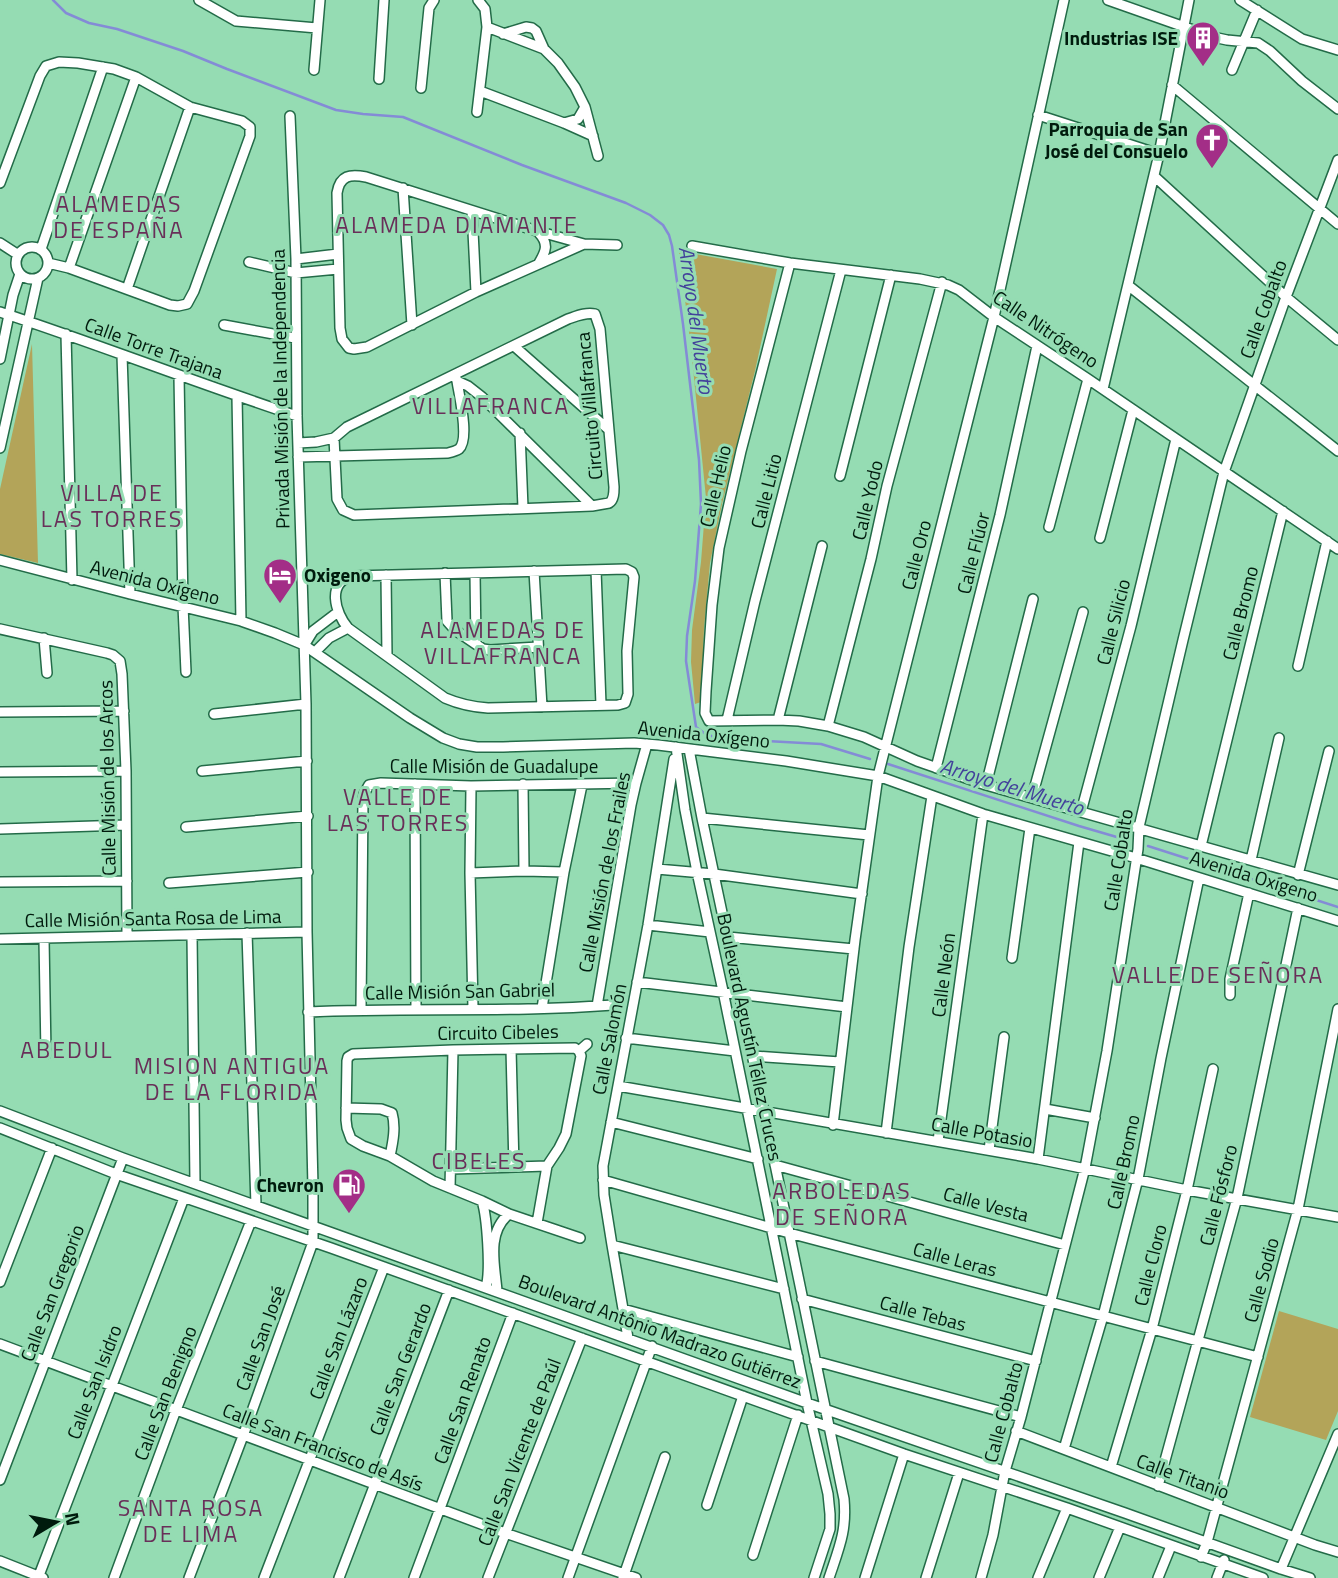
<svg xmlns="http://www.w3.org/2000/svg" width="1338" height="1578" font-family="'Titillium Web',sans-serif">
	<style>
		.green { fill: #b3a459 }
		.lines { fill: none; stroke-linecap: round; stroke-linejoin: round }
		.stream { stroke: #848bd6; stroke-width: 2.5 }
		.minor-casing { stroke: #236b48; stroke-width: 12 }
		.minor { stroke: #fff; stroke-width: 9 }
		.labels { text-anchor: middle; stroke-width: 6; stroke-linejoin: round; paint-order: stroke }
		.poi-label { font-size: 19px; font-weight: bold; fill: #001b0d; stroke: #95dcb3; text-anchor: end }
		.street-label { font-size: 19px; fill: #001b0d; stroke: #95dcb3 }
		.water-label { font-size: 21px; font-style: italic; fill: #43429b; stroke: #95dcb3 }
		.quarter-label { font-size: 23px; letter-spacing: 2px; fill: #692f59; stroke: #95dcb3 }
	</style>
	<rect width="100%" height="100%" fill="#95dcb3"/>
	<!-- green -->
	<path class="green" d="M679,251L777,269L755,371L722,504L710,563L704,629L701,702L695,704L691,662L692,630L701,562L706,498L691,348Z
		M32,344L38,563L0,554V489Z
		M1279,1311L1338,1329V1411L1326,1440L1250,1417Z"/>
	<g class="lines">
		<!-- stream -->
		<path class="stream" d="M53,0L66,13L89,23L117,29L183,51L227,69L336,110L363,114L403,117L522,165L626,203L650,215L663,225L669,235L672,246L683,324L699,460L701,504L695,581L687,636L686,661L696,727L704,733L716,738L821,744L870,759
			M888,764L1079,826L1127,840
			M1148,846L1338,907"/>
		<!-- minor casing -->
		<g class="minor-casing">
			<path id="minor" d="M199,0L236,21L317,28
				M1108,0L1213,37L1227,40L1258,43L1270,51L1302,81L1338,109
				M1240,0L1302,39L1338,50
				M487,27L544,49
				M503,34L526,27L532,28L536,31L544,49L558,63L575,87L585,107L598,156
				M314,70L320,0
				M1232,70L1257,10
				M379,79L384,0
				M1172,85L1338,224
				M421,88L429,8L434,0
				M480,91L564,123L593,136
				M477,112L487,27L485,9L478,0
				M1038,115L1159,154
				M564,123L578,119L585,107
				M1154,176L1286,297L1338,340
				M0,183L40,76L46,66L59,62L78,63L114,69L136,77L190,107L242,121L250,127V136L194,291L187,304L178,306L170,305L69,268L48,263
				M403,188L412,325
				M472,211L476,292
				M539,233C549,244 546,251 539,263
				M0,243L17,254
				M584,244L476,292L367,347L354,349L349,348L342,339L340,328L337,193C340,175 350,174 366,177L537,231L584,244L617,245
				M692,246L790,263L920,279L948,285L959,290L994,317L1088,379L1338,549
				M16 263a16 16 0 1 1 32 0a16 16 0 1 1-32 0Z
				M41,249L103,67
				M296,259L338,254
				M249,262L296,273L338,269
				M790,263L741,451L719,548L712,605L706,691L705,713L709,721L778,720L799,721L828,726L864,737L917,761L986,785L1338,885
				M69,268L136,77
				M1129,286L1338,451
				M127,289L190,107
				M0,312C100,345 197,383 297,416
				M224,325L295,338
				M66,334L72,580
				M514,346L609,430
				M122,355L130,594
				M0,359L13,295L20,274
				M179,376L183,606L186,672
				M457,381L468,386L482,397L592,506
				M1103,389L1159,154L1189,0
				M237,396L241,621
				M520,433L523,508
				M298,443L316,442L334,438L347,427L568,319C577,316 586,312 595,314L600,329L614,487C614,492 614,500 609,503L592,506L354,515L343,510L337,499L334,438
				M0,448L38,278
				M298,457L448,453C452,452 456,451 459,449C470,439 459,395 457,381L455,375
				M840,476L891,275
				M1049,527L1088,379
				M1100,538L1133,410
				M0,560L130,594L241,621L275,633L304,645L410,718L443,738L459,744L477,747H503L634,743L658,745L786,761L878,776L983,814L1136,858L1338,921
				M626,569L632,572L634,577L627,651L628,694L625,703L618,705L488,708C472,707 459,704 445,698L348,628C335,613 326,581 353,576Z
				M596,570L601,705
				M534,571L542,707
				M445,573L447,621L455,630L483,649L490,650L538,647
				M475,573L476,644
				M386,575L387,656
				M0,629L107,653L113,655L120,661L122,674L126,771L127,935
				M44,638L47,673
				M305,644L313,631L338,612
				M315,652L329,638L348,628
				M1298,666L1327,541
				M0,712L124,711
				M214,714L306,704
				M727,720L755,601L841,270
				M778,720L822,546
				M828,726L871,559L887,486L942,282
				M676,747L685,810L697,872L723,991L807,1403L828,1494L830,1514V1529L814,1578
				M689,749L702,818L764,1111L844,1499C847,1531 839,1548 829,1578
				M936,768L1000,515L1037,346
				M202,771L307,761
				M0,772L126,771
				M415,784L416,1010
				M523,784L524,871
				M986,785L1033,599
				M471,786L470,873L473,1008
				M1032,797L1083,612
				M1081,812L1131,626L1176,439
				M702,818L869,835
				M186,827L308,816
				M0,829L126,825
				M1201,846L1283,511
				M1251,860L1279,738
				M657,869L714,874L862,894
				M470,873L524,871L564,872
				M1298,875L1329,751
				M0,882L127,881
				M169,883L308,872
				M648,925L710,932
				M247,933L256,1205
				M192,935L195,1183
				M728,937L854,949
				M0,939L307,932
				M44,939L46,1054
				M1012,958L1030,828
				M637,982L847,1007
				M1230,995V979L1249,893
				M597,1006L631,805L636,783L647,744
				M542,1008L564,872L582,785
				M361,1009L363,800L364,794L369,785L381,783L471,786L636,783
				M308,1012C410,1007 512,1013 613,1005
				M626,1038L735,1051
				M511,1049L514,1167
				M579,1051L575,1048L453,1050L353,1054L348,1057L347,1061L346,1120L347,1128L351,1139L363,1146L390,1156L433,1181L482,1201L509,1214L580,1238
				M579,1051L587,1044
				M753,1056L840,1062
				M618,1086L1038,1159L1187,1190L1338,1217
				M346,1108L381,1109L392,1113C396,1127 393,1142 390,1156
				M1045,1109L1095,1118
				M0,1111L123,1158L807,1403L1125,1513L1281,1569L1310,1578
				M611,1122L758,1159
				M833,1125L855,940L878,776L994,317L1064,0
				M0,1128L116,1174L331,1248L904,1454L1067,1508L1263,1578
				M886,1133L909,947L932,796
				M938,1141L983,814
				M989,1150L1004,1037
				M1038,1159L1079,842
				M775,1165L1065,1245
				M451,1169L547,1166
				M603,1180L789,1233L1258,1357
				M450,1188L453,1050
				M482,1201C487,1217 491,1271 486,1287
				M537,1223L547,1166L559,1148L566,1134L581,1056L579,1051
				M612,1245L784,1289
				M0,1282L52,1148
				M497,1291C495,1265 486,1233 509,1214
				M802,1299L1036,1361
				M623,1309L798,1357
				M628,1338L612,1245L604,1195L603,1166L648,925L674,759
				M0,1344L505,1533L636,1578
				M815,1361L1021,1417
				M1016,1431L1315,1545L1338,1552
				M1064,1449L1103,1316L1138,1179L1161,1058L1199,878
				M1111,1467L1152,1329L1187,1190L1213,1069
				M0,1480L123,1158
				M1158,1486L1237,1198L1298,908
				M707,1505L743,1396
				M753,1555L798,1415
				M1201,1557L1207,1542L1298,1209L1338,1009
				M0,1561L43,1578
				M1281,1569L1338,1434
				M38,1578L184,1198
				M114,1578L176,1410L251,1221
				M189,1578L243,1436L313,1242V1187L307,932L306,704L297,416L296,259L290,116
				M264,1578L384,1267
				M339,1578L449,1290
				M414,1578L513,1313
				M488,1578L582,1338
				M568,1578L652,1346
				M623,1578L665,1457
				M865,1578L904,1454
				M926,1578L959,1473
				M981,1578L993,1535L1005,1471L1021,1417L1085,1168L1107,1051L1138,849L1139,827L1183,640L1224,472L1286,297L1338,160
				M1038,1578L1067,1508
				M1099,1578L1120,1527
				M1158,1578L1171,1546
				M1217,1578L1224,1560"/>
		</g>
		<!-- minor -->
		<use href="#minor" class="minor"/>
	</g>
	<!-- icons -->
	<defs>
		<g id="building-pin" transform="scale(1.75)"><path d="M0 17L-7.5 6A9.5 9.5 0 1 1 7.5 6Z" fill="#a32e87" stroke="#95dcb3"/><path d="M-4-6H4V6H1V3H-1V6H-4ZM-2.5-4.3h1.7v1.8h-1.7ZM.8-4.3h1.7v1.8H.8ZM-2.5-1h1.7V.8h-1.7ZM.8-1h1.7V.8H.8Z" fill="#fff"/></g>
		<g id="church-pin" transform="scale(1.75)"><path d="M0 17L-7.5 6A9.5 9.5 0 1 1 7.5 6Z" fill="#a32e87" stroke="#95dcb3"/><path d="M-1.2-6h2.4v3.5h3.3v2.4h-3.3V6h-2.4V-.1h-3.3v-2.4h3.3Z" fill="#fff"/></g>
		<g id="hotel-pin" transform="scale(1.75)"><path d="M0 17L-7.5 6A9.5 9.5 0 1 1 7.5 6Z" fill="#a32e87" stroke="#95dcb3"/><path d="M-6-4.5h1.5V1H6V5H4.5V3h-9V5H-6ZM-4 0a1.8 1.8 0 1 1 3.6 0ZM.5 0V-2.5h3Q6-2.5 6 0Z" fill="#fff"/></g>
		<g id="fuel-pin" transform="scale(1.75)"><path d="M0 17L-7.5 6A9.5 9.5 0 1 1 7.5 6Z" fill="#a32e87" stroke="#95dcb3"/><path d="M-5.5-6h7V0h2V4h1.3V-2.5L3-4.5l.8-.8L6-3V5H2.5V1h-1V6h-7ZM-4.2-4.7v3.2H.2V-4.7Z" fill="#fff"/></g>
	</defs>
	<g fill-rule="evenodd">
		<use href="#building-pin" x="1203" y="38"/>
		<use href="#church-pin" x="1212" y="140"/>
		<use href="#hotel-pin" x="280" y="575"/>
		<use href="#fuel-pin" x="349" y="1185"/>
	</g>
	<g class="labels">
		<!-- poi labels -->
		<g class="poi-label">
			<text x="1178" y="45">Industrias ISE</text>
			<text x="1188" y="136">Parroquia de San<tspan x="1188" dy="22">José del Consuelo</tspan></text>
			<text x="304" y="582" text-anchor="start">Oxigeno</text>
			<text x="324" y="1192">Chevron</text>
		</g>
		<!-- street labels -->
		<g class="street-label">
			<text transform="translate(1263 309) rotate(-70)" y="7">Calle Cobalto</text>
			<text transform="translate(1046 329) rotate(34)" y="7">Calle Nitrógeno</text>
			<text transform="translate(154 348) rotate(20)" y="7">Calle Torre Trajana</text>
			<text transform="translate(280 389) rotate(-91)" y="7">Privada Misión de la Independencia</text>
			<text transform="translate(589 406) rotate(-95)" y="7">Circuito Villafranca</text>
			<text transform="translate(715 486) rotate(-77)" y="7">Calle Helio</text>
			<text transform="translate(766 491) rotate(-76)" y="7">Calle Litio</text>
			<text transform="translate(867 500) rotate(-77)" y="7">Calle Yodo</text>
			<text transform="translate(973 553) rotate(-76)" y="7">Calle Flúor</text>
			<text transform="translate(916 555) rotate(-76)" y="7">Calle Oro</text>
			<text transform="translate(155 582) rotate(14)" y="7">Avenida Oxígeno</text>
			<text transform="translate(1240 613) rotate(-76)" y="7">Calle Bromo</text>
			<text transform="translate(1113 622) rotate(-76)" y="7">Calle Silicio</text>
			<text transform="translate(704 734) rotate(6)" y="7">Avenida Oxígeno</text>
			<text x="494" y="773">Calle Misión de Guadalupe</text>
			<text transform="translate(107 778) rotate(-91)" y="7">Calle Misión de los Arcos</text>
			<text transform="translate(1118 860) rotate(-81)" y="7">Calle Cobalto</text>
			<text transform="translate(604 872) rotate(-79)" y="7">Calle Misión de los Frailes</text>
			<text transform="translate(1254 876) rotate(17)" y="7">Avenida Oxígeno</text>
			<text transform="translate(153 918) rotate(-1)" y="7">Calle Misión Santa Rosa de Lima</text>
			<text transform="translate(943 975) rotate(-83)" y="7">Calle Neón</text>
			<text transform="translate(460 991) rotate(-1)" y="7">Calle Misión San Gabriel</text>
			<text transform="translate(498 1032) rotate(-1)" y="7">Circuito Cibeles</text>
			<text transform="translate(750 1037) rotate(78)" y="7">Boulevard Agustín Téllez Cruces</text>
			<text transform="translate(609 1039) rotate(-79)" y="7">Calle Salomón</text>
			<text transform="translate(982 1132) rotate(10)" y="7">Calle Potasio</text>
			<text transform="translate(1123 1162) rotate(-78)" y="7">Calle Bromo</text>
			<text transform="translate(1218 1195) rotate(-76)" y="7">Calle Fósforo</text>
			<text transform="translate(986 1204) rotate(15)" y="7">Calle Vesta</text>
			<text transform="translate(955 1259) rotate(15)" y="7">Calle Leras</text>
			<text transform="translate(1150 1265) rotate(-76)" y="7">Calle Cloro</text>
			<text transform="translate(1261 1280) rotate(-75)" y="7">Calle Sodio</text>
			<text transform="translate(52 1293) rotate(-69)" y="7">Calle San Gregorio</text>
			<text transform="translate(923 1313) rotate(15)" y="7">Calle Tebas</text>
			<text transform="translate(660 1331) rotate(20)" y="7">Boulevard Antônio Madrazo Gutiérrez</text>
			<text transform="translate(260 1338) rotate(-70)" y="7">Calle San José</text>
			<text transform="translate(338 1338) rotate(-69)" y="7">Calle San Lázaro</text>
			<text transform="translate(400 1369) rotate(-69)" y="7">Calle San Gerardo</text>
			<text transform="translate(94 1382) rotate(-69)" y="7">Calle San Isidro</text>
			<text transform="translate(165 1393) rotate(-69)" y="7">Calle San Benigno</text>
			<text transform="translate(462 1400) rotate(-70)" y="7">Calle San Renato</text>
			<text transform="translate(1003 1412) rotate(-75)" y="7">Calle Cobalto</text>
			<text transform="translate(323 1447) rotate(21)" y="7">Calle San Francisco de Asís</text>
			<text transform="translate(519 1452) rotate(-69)" y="7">Calle San Vicente de Paúl</text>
			<text transform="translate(1183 1476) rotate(20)" y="7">Calle Titanio</text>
		</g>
		<!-- water labels -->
		<g class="water-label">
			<text transform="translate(696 320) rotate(82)" y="7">Arroyo del Muerto</text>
			<text transform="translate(1012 787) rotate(17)" y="7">Arroyo del Muerto</text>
		</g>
		<!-- quarter labels -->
		<g class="quarter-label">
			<text x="119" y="212">ALAMEDAS<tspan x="119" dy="26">DE ESPAÑA</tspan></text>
			<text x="457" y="233">ALAMEDA DIAMANTE</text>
			<text x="491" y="414">VILLAFRANCA</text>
			<text x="112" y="501">VILLA DE<tspan x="112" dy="26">LAS TORRES</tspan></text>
			<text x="503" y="638">ALAMEDAS DE<tspan x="503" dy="26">VILLAFRANCA</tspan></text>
			<text x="398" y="805">VALLE DE<tspan x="398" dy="26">LAS TORRES</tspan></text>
			<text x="1218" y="983">VALLE DE SEÑORA</text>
			<text x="67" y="1058">ABEDUL</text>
			<text x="232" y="1074">MISION ANTIGUA<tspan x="232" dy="26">DE LA FLORIDA</tspan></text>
			<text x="479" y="1169">CIBELES</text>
			<text x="842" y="1199">ARBOLEDAS<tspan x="842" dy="26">DE SEÑORA</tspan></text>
			<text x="191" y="1516">SANTA ROSA<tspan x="191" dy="26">DE LIMA</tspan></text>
		</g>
	</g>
	<!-- north arrow -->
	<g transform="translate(56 1522) rotate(80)" stroke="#95dcb3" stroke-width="5" paint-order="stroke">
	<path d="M0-5L12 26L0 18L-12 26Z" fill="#001b0d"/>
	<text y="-10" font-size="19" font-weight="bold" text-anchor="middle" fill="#001b0d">N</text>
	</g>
</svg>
